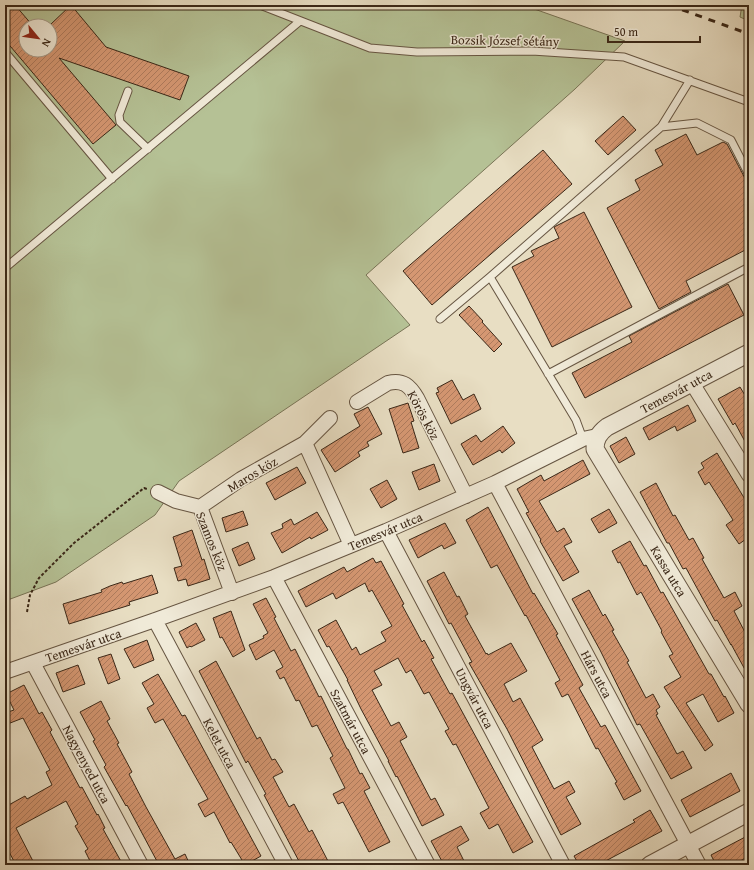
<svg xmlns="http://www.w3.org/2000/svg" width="754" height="870" font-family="'Gentium Book Plus',serif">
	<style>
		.pitch { fill: #b5c195; stroke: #787456; fill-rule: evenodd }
		.building { fill: url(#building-hatch); stroke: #3a2717 }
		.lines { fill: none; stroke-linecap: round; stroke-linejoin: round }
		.service-casing { stroke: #665542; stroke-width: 9 }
		.minor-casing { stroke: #665542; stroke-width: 16 }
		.tertiary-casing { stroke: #665542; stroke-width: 19 }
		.path { stroke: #3a2717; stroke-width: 2; stroke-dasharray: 3 2; stroke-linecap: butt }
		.service { stroke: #f0ead8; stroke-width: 7 }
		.minor { stroke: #f0ead8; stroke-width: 14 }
		.tertiary { stroke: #f0ead8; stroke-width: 17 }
		.rail { stroke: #3a2717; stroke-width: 3; stroke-dasharray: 7 7; stroke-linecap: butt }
		.labels { text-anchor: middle; stroke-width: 3; stroke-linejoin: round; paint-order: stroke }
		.street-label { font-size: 13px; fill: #3a2717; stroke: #f0ead8 }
	</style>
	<defs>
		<pattern id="building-hatch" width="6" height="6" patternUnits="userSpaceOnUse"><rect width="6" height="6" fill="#d59772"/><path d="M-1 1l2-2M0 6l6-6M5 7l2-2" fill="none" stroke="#ae7b5d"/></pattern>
	</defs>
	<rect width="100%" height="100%" fill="#e8dec3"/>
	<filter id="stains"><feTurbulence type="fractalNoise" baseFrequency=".005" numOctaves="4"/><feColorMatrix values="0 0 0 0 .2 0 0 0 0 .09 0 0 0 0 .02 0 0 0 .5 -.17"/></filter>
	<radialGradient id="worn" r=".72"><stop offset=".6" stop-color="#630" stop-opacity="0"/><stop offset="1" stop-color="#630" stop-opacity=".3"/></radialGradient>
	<!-- pitch -->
	<path class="pitch" d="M5,5H523L625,41L575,89L366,275L410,325L179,481L155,515L56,582L5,601ZM26,26H50V50H26Z
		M742,5H749V21L740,17Z"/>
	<!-- building -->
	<path class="building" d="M5,5H15L33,26H26V50H50V25L71,5L106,47L189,76L180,100L59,58L116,125L93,144L5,40Z
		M623,116L636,130L608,155L595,141Z
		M686,134L697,155L723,142L727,144L749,186V248L686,281L691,292L659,309L607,208L640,190L635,180L663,165L655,150Z
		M543,150L572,184L432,305L403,271Z
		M584,212L632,307L552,347L512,267L534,256L531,251L559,238L554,227Z
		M728,284L744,315L585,398L572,373L632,342L629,336Z
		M469,306L483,321L482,322L502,344L494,352L459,315Z
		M452,380L463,400L474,394L481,409L451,424L436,393L439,392L437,388Z
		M740,387L749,402V449L735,423L733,425L718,399Z
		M408,403L414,421L411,422L419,448L403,453L389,409Z
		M688,405L696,421L677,431L675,426L649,440L643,428Z
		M368,407L382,434L367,442L369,446L358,452L360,456L335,472L321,450L360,426L354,414Z
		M503,426L515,443L502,453L500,450L473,465L461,444L476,435L481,442Z
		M626,437L635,454L619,463L610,446Z
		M717,453L749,506V537L739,544L726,525L733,520L709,482L705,485L698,472L704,468L701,463Z
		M583,460L590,474L539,501L557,532L564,528L572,542L564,546L579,572L563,581L540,541L541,540L526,513L529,512L517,489L541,475L544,481Z
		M434,464L440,481L419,490L412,472Z
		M297,467L306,483L275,500L266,483Z
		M387,480L397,499L381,508L370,489Z
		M656,483L673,516L675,515L689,540L693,538L704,558L702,559L724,598L735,592L742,606L734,611L749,640V677L731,644V645L717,620L715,621L686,568L683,569L669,543H667L640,492Z
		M488,507L533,594L534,593L558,634L556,635L583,685L579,688L601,727L605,725L641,791L624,800L615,783L617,782L598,748L596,749L568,694L562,697L555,683L560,680L526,615L525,616L497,565L491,568L466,520Z
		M609,509L617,523L599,533L591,519Z
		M243,511L248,525L226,532L222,518Z
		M317,512L328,530L311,539L310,537L282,553L271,533L283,528L282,524L291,519L294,525Z
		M445,523L456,543L444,549L442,545L418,558L409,540Z
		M192,530L202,560L204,559L210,579L188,586L186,579L178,581L174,568L182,566L173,537Z
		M630,541L644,566L646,565L661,593L663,592L709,674H711L724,697L725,696L734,713L718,722L703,694L686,703L713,745L705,751L664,687L681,677L669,656L673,654L661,632L662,631L641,592L637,595L620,562L618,563L612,551Z
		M248,542L255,559L239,566L232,549Z
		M373,558L376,563L381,561L404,604L402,605L422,642L424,640L434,658L431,659L450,694L452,693L533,842L513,853L498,824L489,829L480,813L489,808L456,744L453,745L445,731L449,729L429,692L424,694L411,670L406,673L398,658L374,671L382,685L372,690L391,726L399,722L407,737L400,741L431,800L435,798L444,815L422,826L397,776L396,777L388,761H389L361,709L347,680H348L329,646L327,647L318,630L336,620L352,650L356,647L360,655L386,641L381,632L392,626L372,590L369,592L365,583L336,599L333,593L306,607L298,591L344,567L347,572Z
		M444,572L457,597L459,596L468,614L465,616L486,654L487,653L488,655L511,643L527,671L504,684L513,702L520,698L543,740L532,747L554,789L569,781L575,792L566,797L581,824L561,835L507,729L469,663L472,662L451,623L449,624L427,581Z
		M152,575L158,593L129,602L130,605L69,624L63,604L102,592L101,590L110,586L122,582L123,584Z
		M589,590L603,616L605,614L614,630L612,631L629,661L627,662L646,698L653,694L660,707L656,710L658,714L656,715L677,754L683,751L692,768L671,779L640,724L637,725L600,650L572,599Z
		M266,598L276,617L274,618L291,651L295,649L319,697L321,696L347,749H348L360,774L362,773L370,788L364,791L390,842L369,852L343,802L338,804L333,794L345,788L330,758L333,756L317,725L312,727L299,700L296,701L284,677L280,679L276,671L283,667L274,650L256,660L249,645L264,638L263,636L268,633L253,604Z
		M231,611L245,650L233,657L222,637L220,638L213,618Z
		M196,623L205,640L191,647L190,646L187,648L179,632Z
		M147,640L154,660L134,668L124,649Z
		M111,654L120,679L108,684L98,658Z
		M216,661L257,739L260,737L272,760L275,759L283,772L273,777L289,807L294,804L309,832L312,830L330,865H301L264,795L266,794L248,761L246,763L199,671Z
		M78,665L85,684L63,692L56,673Z
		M158,674L182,716L185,715L261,856L245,865L231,842L230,843L214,812L205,817L198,804L208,799L163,719L155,723L147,708L154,704L142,683Z
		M24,685L39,714L42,712L52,730L50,732L80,788L82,787L97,815L98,814L105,828L103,829L123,865H92L85,851L88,849L75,826L78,824L66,801L16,828L35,865H16L8,850L5,851V807L25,796L27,799L52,785L46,772L50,770L23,718L5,725V713L14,710L6,694Z
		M101,701L110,719L107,721L119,743L117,744L132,772L129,774L146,807L175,859L185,854L190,865H159L127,805L126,806L113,783L104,767L106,765L93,741L95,740L80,712Z
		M731,773L740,791L690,817L681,800Z
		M650,810L662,831L598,865H579L574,856L635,822L633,820Z
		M461,826L469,840L457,847L466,865H444L431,841Z
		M749,835V856L733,865H716L711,855Z"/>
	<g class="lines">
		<!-- service casing -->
		<g class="service-casing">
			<path id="service" d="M260,5L370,48L417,52L532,51L624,57L749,102
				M5,52L112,179
				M128,91L119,115L120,122L148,149
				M661,127L697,123L731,140L749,175
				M5,268L300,21
				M490,277L576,420L583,439
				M440,319L490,277L661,127L690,80
				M548,374L749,267"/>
		</g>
		<!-- minor casing -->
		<g class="minor-casing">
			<path id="minor" d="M692,383L749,475
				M357,402L388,383C403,379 410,386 417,398L466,496
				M305,443L330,418
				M495,483L699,865
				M158,492L176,501L200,507L232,593
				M200,507L241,479L305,443L351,545
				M386,531L563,865
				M274,577L428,865
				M155,620L286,865
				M33,663L141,865
				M5,672L155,620L274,577L386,531L495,483L583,439L597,436"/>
		</g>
		<!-- tertiary casing -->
		<g class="tertiary-casing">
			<path id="tertiary" d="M749,353L607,427C599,433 595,439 595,449L749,704
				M650,865L749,812"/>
		</g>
		<!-- path -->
		<path class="path" d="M27,612L30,595L39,578L74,543L144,488L147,489"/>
		<!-- service -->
		<use href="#service" class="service"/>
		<!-- minor -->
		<use href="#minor" class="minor"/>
		<!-- tertiary -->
		<use href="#tertiary" class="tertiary"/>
		<!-- rail -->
		<path class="rail" d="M669,5L749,34"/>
	</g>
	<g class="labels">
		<!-- street labels -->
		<g class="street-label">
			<text transform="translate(505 40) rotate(1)" y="5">Bozsik József sétány</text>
			<text transform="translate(676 391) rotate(-28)" y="5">Temesvár utca</text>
			<text transform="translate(424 415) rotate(62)" y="5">Körös köz</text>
			<text transform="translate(252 474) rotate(-31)" y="5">Maros köz</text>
			<text transform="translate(385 531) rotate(-23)" y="5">Temesvár utca</text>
			<text transform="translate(212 541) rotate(68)" y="5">Szamos köz</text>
			<text transform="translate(669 571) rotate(59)" y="5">Kassa utca</text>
			<text transform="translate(83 645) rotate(-19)" y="5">Temesvár utca</text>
			<text transform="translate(597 674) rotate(62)" y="5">Hárs utca</text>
			<text transform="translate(475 698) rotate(62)" y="5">Ungvár utca</text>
			<text transform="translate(351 721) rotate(62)" y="5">Szatmár utca</text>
			<text transform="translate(220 743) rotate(62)" y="5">Kelet utca</text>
			<text transform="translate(87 764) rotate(62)" y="5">Nagyenyed utca</text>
		</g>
	</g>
	<!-- margin -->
	<rect width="754" height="870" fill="none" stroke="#e8dec3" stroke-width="20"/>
	<rect x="6" y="6" width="742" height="858" fill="none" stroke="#3a2717" stroke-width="2"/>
	<rect x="10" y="10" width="734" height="850" fill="none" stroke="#3a2717"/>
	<!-- north arrow -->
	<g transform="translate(38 38) rotate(119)"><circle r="19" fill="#f0ead8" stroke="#a79c8b"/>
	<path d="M0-3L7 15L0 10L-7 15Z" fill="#8f2418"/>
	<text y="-6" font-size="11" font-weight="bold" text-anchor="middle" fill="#3a2717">N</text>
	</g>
	<!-- scale -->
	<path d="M608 36v6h92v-6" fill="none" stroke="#3a2717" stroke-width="2"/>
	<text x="614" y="36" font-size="12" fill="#3a2717" stroke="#f0ead8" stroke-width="3" paint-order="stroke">50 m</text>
	<rect width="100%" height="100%" filter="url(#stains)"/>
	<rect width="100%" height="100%" fill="url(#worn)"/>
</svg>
